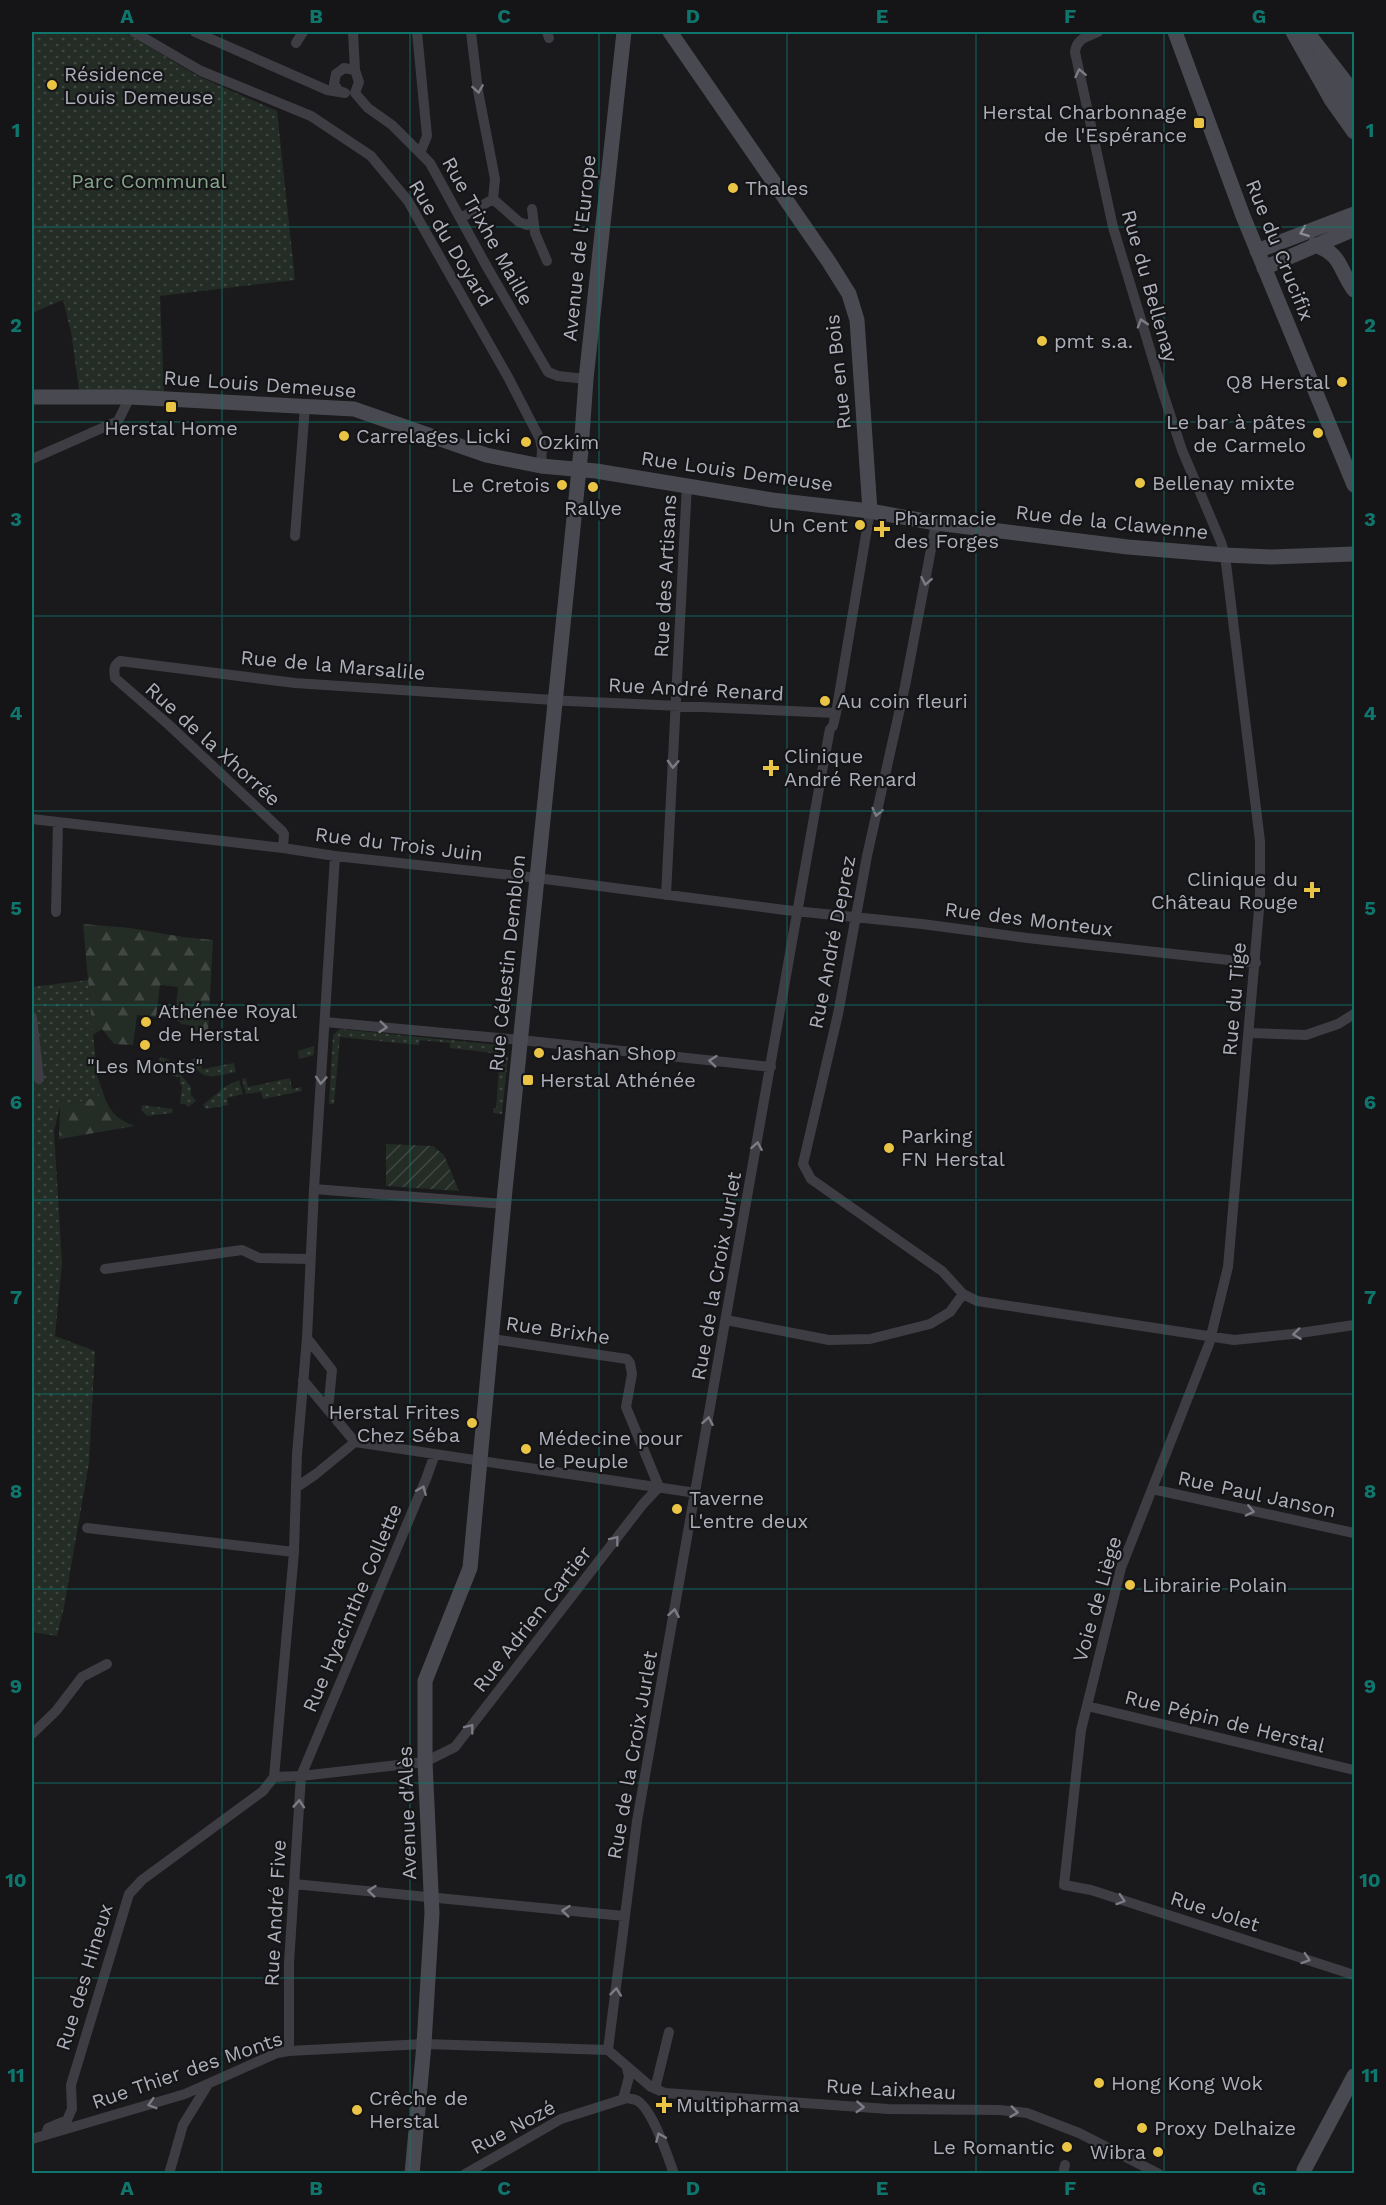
<svg xmlns="http://www.w3.org/2000/svg" width="1386" height="2205" font-family="'Work Sans',sans-serif">
	<style>
		.grass { fill: url(#grass-dots) }
		.forest { fill: url(#forest-firs) }
		.garden { fill: url(#garden-furrows) }
		.lines { fill: none; stroke-linecap: round; stroke-linejoin: round }
		.street { stroke: #3d3d43; stroke-width: 10 }
		.secondary { stroke: #494a51; stroke-width: 15 }
		.oneway { stroke: #7b7c85 }
		.oneway2 { stroke: #8a8c96 }
		.grid { fill: none; stroke: #0f766e; stroke-width: 1.5; stroke-opacity: 0.55 }
		.poi-dot { fill: #eac445; stroke: #151517; stroke-width: 2 }
		.labels { text-anchor: middle; stroke-width: 4.5; stroke-linejoin: round; paint-order: stroke }
		.poi-label { font-size: 20px; fill: #adb0bb; stroke: #151517; text-anchor: start }
		.park-label { font-size: 20px; fill: #85a58b; stroke: #151517 }
		.street-label { font-size: 20px; fill: #adb0bb; stroke: #151517 }
		.neatline { fill: none; stroke: #0f766e; stroke-width: 2 }
		.grid-label { font-size: 20px; text-anchor: middle; font-weight: bold; fill: #0f766e }
	</style>
	<defs>
		<pattern id="grass-dots" width="8" height="8" patternUnits="userSpaceOnUse" patternTransform="scale(1.5)"><rect width="8" height="8" fill="#242c26"/><path d="M2 2h.1M6 6h.1" fill="none" stroke="#414844" stroke-width="1.8" stroke-linecap="round"/></pattern>
		<pattern id="forest-firs" width="22" height="20" patternUnits="userSpaceOnUse" patternTransform="scale(1.5)"><rect width="22" height="20" fill="#242c26"/><path d="M5 1l3.5 6h-7zM16 11l3.5 6h-7z" fill="#414844"/></pattern>
		<pattern id="garden-furrows" width="10" height="10" patternUnits="userSpaceOnUse" patternTransform="scale(1.5)"><rect width="10" height="10" fill="#242c26"/><path d="M-1 1l2-2M0 10L10 0M9 11l2-2" fill="none" stroke="#414844"/></pattern>
	</defs>
	<rect width="100%" height="100%" fill="#1a1a1c"/>
	<!-- grass -->
	<path class="grass" d="M32,32H124L198,76L277,111L295,280L160,296L164,392L79,390L71,332L63,300L32,313Z
		M88,980L99,1097L60,1106L54,1131L62,1263L55,1336L95,1351L89,1463L64,1607L57,1636L32,1632V987Z
		M340,1029L499,1045L498,1053H502V1056L508,1057L502,1114L493,1113V1108H496L500,1054L450,1048V1043L420,1040L419,1045L340,1037L334,1104H329L333,1035Z
		M314,1046V1055L299,1059L298,1051Z
		M201,1056L202,1069L234,1063L236,1072C216,1076 201,1083 191,1060Z
		M160,1057L168,1059L191,1087V1095L196,1101L188,1107L185,1104H180L182,1086L180,1084V1077L172,1076L169,1065L159,1063Z
		M246,1078L248,1087L290,1078L292,1089L301,1087L302,1091L263,1099L261,1092L246,1094L242,1079Z
		M239,1080L243,1094L227,1098L228,1105L206,1109L203,1105L226,1086Z
		M142,1105L173,1109L172,1113L147,1116L141,1110Z"/>
	<!-- forest -->
	<path class="forest" d="M83,924L130,928L183,937L213,940L208,1033H196L189,1025L182,1024L175,1019L178,987L160,985L156,1017L137,1015L133,1045L114,1044L102,1029L93,1035Z
		M97,1075C106,1101 108,1117 135,1126L59,1139L60,1106L99,1097Z"/>
	<!-- garden -->
	<path class="garden" d="M386,1144L433,1146L444,1155L459,1191L386,1186Z"/>
	<g class="lines">
		<!-- street -->
		<path class="street" d="M134,32L201,71L311,116L371,156L408,201L508,377L540,439L542,449L541,466
			M195,32L327,90L345,93
			M353,32L355,70L359,82L355,93
			M417,32L427,136L421,151
			M471,32L478,91L495,179L493,199
			M547,32L549,38
			M1098,32C1087,37 1077,38 1075,52L1113,227L1164,396L1182,450L1221,542L1225,555L1260,841V898L1228,1267L1209,1344L1121,1568L1081,1730L1064,1885L1091,1890L1354,1975
			M296,43L303,32
			M343,92L339,91L334,84L336,74L344,68L355,70
			M355,93L368,108L392,125L430,163L487,267L548,372L558,376L586,379
			M493,199L519,222L527,225L533,222
			M532,209L535,233L547,261
			M461,218L493,199
			M32,459L118,421L130,397
			M936,523L905,686L867,856L838,1014L803,1164L811,1179L942,1271L963,1294L977,1301L1234,1340L1293,1334L1354,1325
			M295,536L305,406
			M32,819L283,848L335,856L537,878L785,910L922,924L1027,938L1256,963
			M283,848L284,834L282,831L169,725L115,678C114,670 113,666 120,661L295,683L568,701L836,713
			M666,895L687,484
			M56,912L58,822
			M32,1017L39,1079
			M325,1022L521,1040L771,1067
			M1250,1033L1306,1035L1338,1024L1354,1014
			M314,1189L504,1204
			M105,1269L242,1250L259,1258L310,1259
			M726,1320L829,1340L870,1339L930,1324L950,1312L963,1294
			M307,1338L332,1370L328,1410
			M303,1380L355,1442
			M355,1442L696,1493
			M297,1487L316,1474L355,1442
			M1152,1489L1354,1533
			M87,1528L294,1552
			M1087,1706L1354,1770
			M32,1734L56,1711L82,1677L107,1664
			M274,1777L294,1552L297,1454L307,1338L314,1189L335,856
			M274,1777L301,1776L425,1762L455,1747L643,1504L659,1487L626,1407L632,1374L630,1363L627,1359L492,1339
			M294,1884L624,1916
			M608,2050L637,1821L823,766L830,729L833,726L836,713L870,511
			M608,2050L651,2087L665,2093L888,2109L999,2110L1027,2113L1079,2133L1159,2174
			M289,2051V1963L301,1776L426,1479L435,1454
			M655,2089L669,2032
			M623,2099L629,2077L627,2068
			M47,2131L48,2128L67,2120L72,2109L71,2085L129,1894L142,1880L263,1791L274,1777
			M32,2139L185,2094L277,2053L289,2051L424,2044L608,2050
			M169,2174L183,2125L207,2086
			M465,2174L561,2119L627,2098C630,2099 633,2099 636,2100C652,2107 668,2157 674,2174
			M1063,2174L1065,2165"/>
		<!-- secondary -->
		<path class="secondary" d="M670,32L829,262L849,294L857,320L870,511
			M1175,32L1243,216L1354,485
			M1293,32L1332,101L1354,132
			M1307,32L1354,93
			M1319,59L1354,111
			M1314,245C1342,253 1339,270 1354,290
			M1257,251L1354,214
			M1264,268L1354,229
			M32,397H130L354,409L486,455L541,466L596,471L772,500L870,511L936,523L1128,547L1225,555L1271,557L1354,554
			M1304,2170L1354,2076
			M412,2174L424,2044L432,1913L425,1762V1681L470,1568L505,1190L581,450L586,379L624,32"/>
	</g>
	<!-- one-way arrows -->
	<defs><path id="oneway-chevron" d="M-2-3.5L2.5 0L-2 3.5" fill="none" stroke-width="1.6" stroke-linecap="round" stroke-linejoin="round" transform="scale(1.5)"/></defs>
	<g class="oneway">
		<use href="#oneway-chevron" transform="translate(1080 73) rotate(-102)"/>
		<use href="#oneway-chevron" transform="translate(478 89) rotate(81)"/>
		<use href="#oneway-chevron" transform="translate(1142 323) rotate(-107)"/>
		<use href="#oneway-chevron" transform="translate(926 581) rotate(101)"/>
		<use href="#oneway-chevron" transform="translate(673 764) rotate(93)"/>
		<use href="#oneway-chevron" transform="translate(877 812) rotate(103)"/>
		<use href="#oneway-chevron" transform="translate(383 1027) rotate(6)"/>
		<use href="#oneway-chevron" transform="translate(713 1061) rotate(-174)"/>
		<use href="#oneway-chevron" transform="translate(321 1080) rotate(94)"/>
		<use href="#oneway-chevron" transform="translate(757 1146) rotate(-80)"/>
		<use href="#oneway-chevron" transform="translate(1297 1334) rotate(173)"/>
		<use href="#oneway-chevron" transform="translate(708 1421) rotate(-80)"/>
		<use href="#oneway-chevron" transform="translate(422 1490) rotate(-67)"/>
		<use href="#oneway-chevron" transform="translate(1250 1511) rotate(13)"/>
		<use href="#oneway-chevron" transform="translate(615 1540) rotate(-52)"/>
		<use href="#oneway-chevron" transform="translate(674 1613) rotate(-80)"/>
		<use href="#oneway-chevron" transform="translate(470 1728) rotate(-52)"/>
		<use href="#oneway-chevron" transform="translate(299 1804) rotate(-86)"/>
		<use href="#oneway-chevron" transform="translate(372 1891) rotate(-174)"/>
		<use href="#oneway-chevron" transform="translate(1121 1900) rotate(18)"/>
		<use href="#oneway-chevron" transform="translate(566 1911) rotate(-174)"/>
		<use href="#oneway-chevron" transform="translate(1306 1959) rotate(18)"/>
		<use href="#oneway-chevron" transform="translate(616 1992) rotate(-84)"/>
		<use href="#oneway-chevron" transform="translate(152 2104) rotate(163)"/>
		<use href="#oneway-chevron" transform="translate(860 2107) rotate(4)"/>
		<use href="#oneway-chevron" transform="translate(1014 2112) rotate(7)"/>
		<use href="#oneway-chevron" transform="translate(660 2137) rotate(-113)"/>
	</g>
	<use class="oneway2" href="#oneway-chevron" transform="translate(1304 232) rotate(159)"/>
	<!-- grid -->
	<path class="grid" d="M222,32V2174M410,32V2174M599,32V2174M787,32V2174M976,32V2174M1164,32V2174M32,227H1354M32,422H1354M32,616H1354M32,811H1354M32,1005H1354M32,1200H1354M32,1394H1354M32,1589H1354M32,1783H1354M32,1978H1354"/>
	<!-- markers -->
	<g class="poi-dot">
		<circle cx="52" cy="85" r="6"/>
		<rect x="1193" y="117" width="12" height="12" rx="3"/>
		<circle cx="733" cy="188" r="6"/>
		<circle cx="1042" cy="341" r="6"/>
		<circle cx="1342" cy="382" r="6"/>
		<rect x="165" y="401" width="12" height="12" rx="3"/>
		<circle cx="1318" cy="433" r="6"/>
		<circle cx="344" cy="436" r="6"/>
		<circle cx="526" cy="442" r="6"/>
		<circle cx="1140" cy="483" r="6"/>
		<circle cx="562" cy="485" r="6"/>
		<circle cx="593" cy="487" r="6"/>
		<circle cx="860" cy="525" r="6"/>
		<path d="M879 520h6v6h6v6h-6v6h-6v-6h-6v-6h6z"/>
		<circle cx="825" cy="701" r="6"/>
		<path d="M768 759h6v6h6v6h-6v6h-6v-6h-6v-6h6z"/>
		<path d="M1309 881h6v6h6v6h-6v6h-6v-6h-6v-6h6z"/>
		<circle cx="146" cy="1022" r="6"/>
		<circle cx="145" cy="1045" r="6"/>
		<circle cx="539" cy="1053" r="6"/>
		<rect x="522" y="1074" width="12" height="12" rx="3"/>
		<circle cx="889" cy="1148" r="6"/>
		<circle cx="472" cy="1423" r="6"/>
		<circle cx="526" cy="1449" r="6"/>
		<circle cx="677" cy="1509" r="6"/>
		<circle cx="1130" cy="1585" r="6"/>
		<circle cx="1099" cy="2083" r="6"/>
		<path d="M661 2096h6v6h6v6h-6v6h-6v-6h-6v-6h6z"/>
		<circle cx="357" cy="2110" r="6"/>
		<circle cx="1142" cy="2128" r="6"/>
		<circle cx="1067" cy="2147" r="6"/>
		<circle cx="1158" cy="2152" r="6"/>
	</g>
	<g class="labels">
		<!-- poi labels -->
		<g class="poi-label">
			<text x="64" y="81">Résidence<tspan x="64" dy="23">Louis Demeuse</tspan></text>
			<text x="1187" y="119" text-anchor="end">Herstal Charbonnage<tspan x="1187" dy="23">de l'Espérance</tspan></text>
			<text x="745" y="195">Thales</text>
			<text x="1054" y="348">pmt s.a.</text>
			<text x="1330" y="389" text-anchor="end">Q8 Herstal</text>
			<text x="1306" y="429" text-anchor="end">Le bar à pâtes<tspan x="1306" dy="23">de Carmelo</tspan></text>
			<text x="171" y="435" text-anchor="middle">Herstal Home</text>
			<text x="356" y="443">Carrelages Licki</text>
			<text x="538" y="449">Ozkim</text>
			<text x="1152" y="490">Bellenay mixte</text>
			<text x="550" y="492" text-anchor="end">Le Cretois</text>
			<text x="593" y="515" text-anchor="middle">Rallye</text>
			<text x="894" y="525">Pharmacie<tspan x="894" dy="23">des Forges</tspan></text>
			<text x="848" y="532" text-anchor="end">Un Cent</text>
			<text x="837" y="708">Au coin fleuri</text>
			<text x="784" y="763">Clinique<tspan x="784" dy="23">André Renard</tspan></text>
			<text x="1298" y="886" text-anchor="end">Clinique du<tspan x="1298" dy="23">Château Rouge</tspan></text>
			<text x="158" y="1018">Athénée Royal<tspan x="158" dy="23">de Herstal</tspan></text>
			<text x="551" y="1060">Jashan Shop</text>
			<text x="145" y="1073" text-anchor="middle">"Les Monts"</text>
			<text x="540" y="1087">Herstal Athénée</text>
			<text x="901" y="1143">Parking<tspan x="901" dy="23">FN Herstal</tspan></text>
			<text x="460" y="1419" text-anchor="end">Herstal Frites<tspan x="460" dy="23">Chez Séba</tspan></text>
			<text x="538" y="1445">Médecine pour<tspan x="538" dy="23">le Peuple</tspan></text>
			<text x="689" y="1505">Taverne<tspan x="689" dy="23">L'entre deux</tspan></text>
			<text x="1142" y="1592">Librairie Polain</text>
			<text x="1111" y="2090">Hong Kong Wok</text>
			<text x="369" y="2105">Crêche de<tspan x="369" dy="23">Herstal</tspan></text>
			<text x="676" y="2112">Multipharma</text>
			<text x="1154" y="2135">Proxy Delhaize</text>
			<text x="1055" y="2154" text-anchor="end">Le Romantic</text>
			<text x="1146" y="2159" text-anchor="end">Wibra</text>
		</g>
		<!-- park labels -->
		<g class="park-label">
			<text x="149" y="188">Parc Communal</text>
		</g>
		<!-- street labels -->
		<g class="street-label">
			<text transform="translate(488 231) rotate(61)" y="7">Rue Trixhe Maille</text>
			<text transform="translate(451 243) rotate(59)" y="7">Rue du Doyard</text>
			<text transform="translate(579 248) rotate(-84)" y="7">Avenue de l'Europe</text>
			<text transform="translate(1280 250) rotate(68)" y="7">Rue du Crucifix</text>
			<text transform="translate(1150 286) rotate(74)" y="7">Rue du Bellenay</text>
			<text transform="translate(838 372) rotate(-96)" y="7">Rue en Bois</text>
			<text transform="translate(260 384) rotate(4)" y="7">Rue Louis Demeuse</text>
			<text transform="translate(737 471) rotate(8)" y="7">Rue Louis Demeuse</text>
			<text transform="translate(1112 522) rotate(6)" y="7">Rue de la Clawenne</text>
			<text transform="translate(665 576) rotate(-87)" y="7">Rue des Artisans</text>
			<text transform="translate(333 665) rotate(5)" y="7">Rue de la Marsalile</text>
			<text transform="translate(696 689) rotate(3)" y="7">Rue André Renard</text>
			<text transform="translate(213 744) rotate(42)" y="7">Rue de la Xhorrée</text>
			<text transform="translate(399 844) rotate(7)" y="7">Rue du Trois Juin</text>
			<text transform="translate(1029 919) rotate(7)" y="7">Rue des Monteux</text>
			<text transform="translate(832 942) rotate(-79)" y="7">Rue André Deprez</text>
			<text transform="translate(507 963) rotate(-84)" y="7">Rue Célestin Demblon</text>
			<text transform="translate(1234 999) rotate(-85)" y="7">Rue du Tige</text>
			<text transform="translate(716 1276) rotate(-80)" y="7">Rue de la Croix Jurlet</text>
			<text transform="translate(558 1330) rotate(8)" y="7">Rue Brixhe</text>
			<text transform="translate(1257 1494) rotate(12)" y="7">Rue Paul Janson</text>
			<text transform="translate(1097 1599) rotate(-74)" y="7">Voie de Liège</text>
			<text transform="translate(352 1608) rotate(-67)" y="7">Rue Hyacinthe Collette</text>
			<text transform="translate(532 1619) rotate(-52)" y="7">Rue Adrien Cartier</text>
			<text transform="translate(1225 1721) rotate(14)" y="7">Rue Pépin de Herstal</text>
			<text transform="translate(632 1755) rotate(-80)" y="7">Rue de la Croix Jurlet</text>
			<text transform="translate(407 1813) rotate(-92)" y="7">Avenue d'Alès</text>
			<text transform="translate(1215 1911) rotate(18)" y="7">Rue Jolet</text>
			<text transform="translate(275 1913) rotate(-87)" y="7">Rue André Five</text>
			<text transform="translate(84 1977) rotate(-73)" y="7">Rue des Hineux</text>
			<text transform="translate(187 2070) rotate(-19)" y="7">Rue Thier des Monts</text>
			<text transform="translate(891 2089) rotate(3)" y="7">Rue Laixheau</text>
			<text transform="translate(513 2127) rotate(-28)" y="7">Rue Nozé</text>
		</g>
	</g>
	<!-- border -->
	<rect width="1386" height="2205" fill="none" stroke="#151517" stroke-width="66"/>
	<rect x="33" y="33" width="1320" height="2139" class="neatline"/>
	<g class="grid-label">
		<text x="127" y="23">A</text>
		<text x="316" y="23">B</text>
		<text x="504" y="23">C</text>
		<text x="693" y="23">D</text>
		<text x="882" y="23">E</text>
		<text x="1070" y="23">F</text>
		<text x="1259" y="23">G</text>
		<text x="16" y="137">1</text>
		<text x="1370" y="137">1</text>
		<text x="16" y="332">2</text>
		<text x="1370" y="332">2</text>
		<text x="16" y="526">3</text>
		<text x="1370" y="526">3</text>
		<text x="16" y="720">4</text>
		<text x="1370" y="720">4</text>
		<text x="16" y="915">5</text>
		<text x="1370" y="915">5</text>
		<text x="16" y="1109">6</text>
		<text x="1370" y="1109">6</text>
		<text x="16" y="1304">7</text>
		<text x="1370" y="1304">7</text>
		<text x="16" y="1498">8</text>
		<text x="1370" y="1498">8</text>
		<text x="16" y="1693">9</text>
		<text x="1370" y="1693">9</text>
		<text x="16" y="1887">10</text>
		<text x="1370" y="1887">10</text>
		<text x="16" y="2082">11</text>
		<text x="1370" y="2082">11</text>
		<text x="127" y="2195">A</text>
		<text x="316" y="2195">B</text>
		<text x="504" y="2195">C</text>
		<text x="693" y="2195">D</text>
		<text x="882" y="2195">E</text>
		<text x="1070" y="2195">F</text>
		<text x="1259" y="2195">G</text>
	</g>
</svg>
